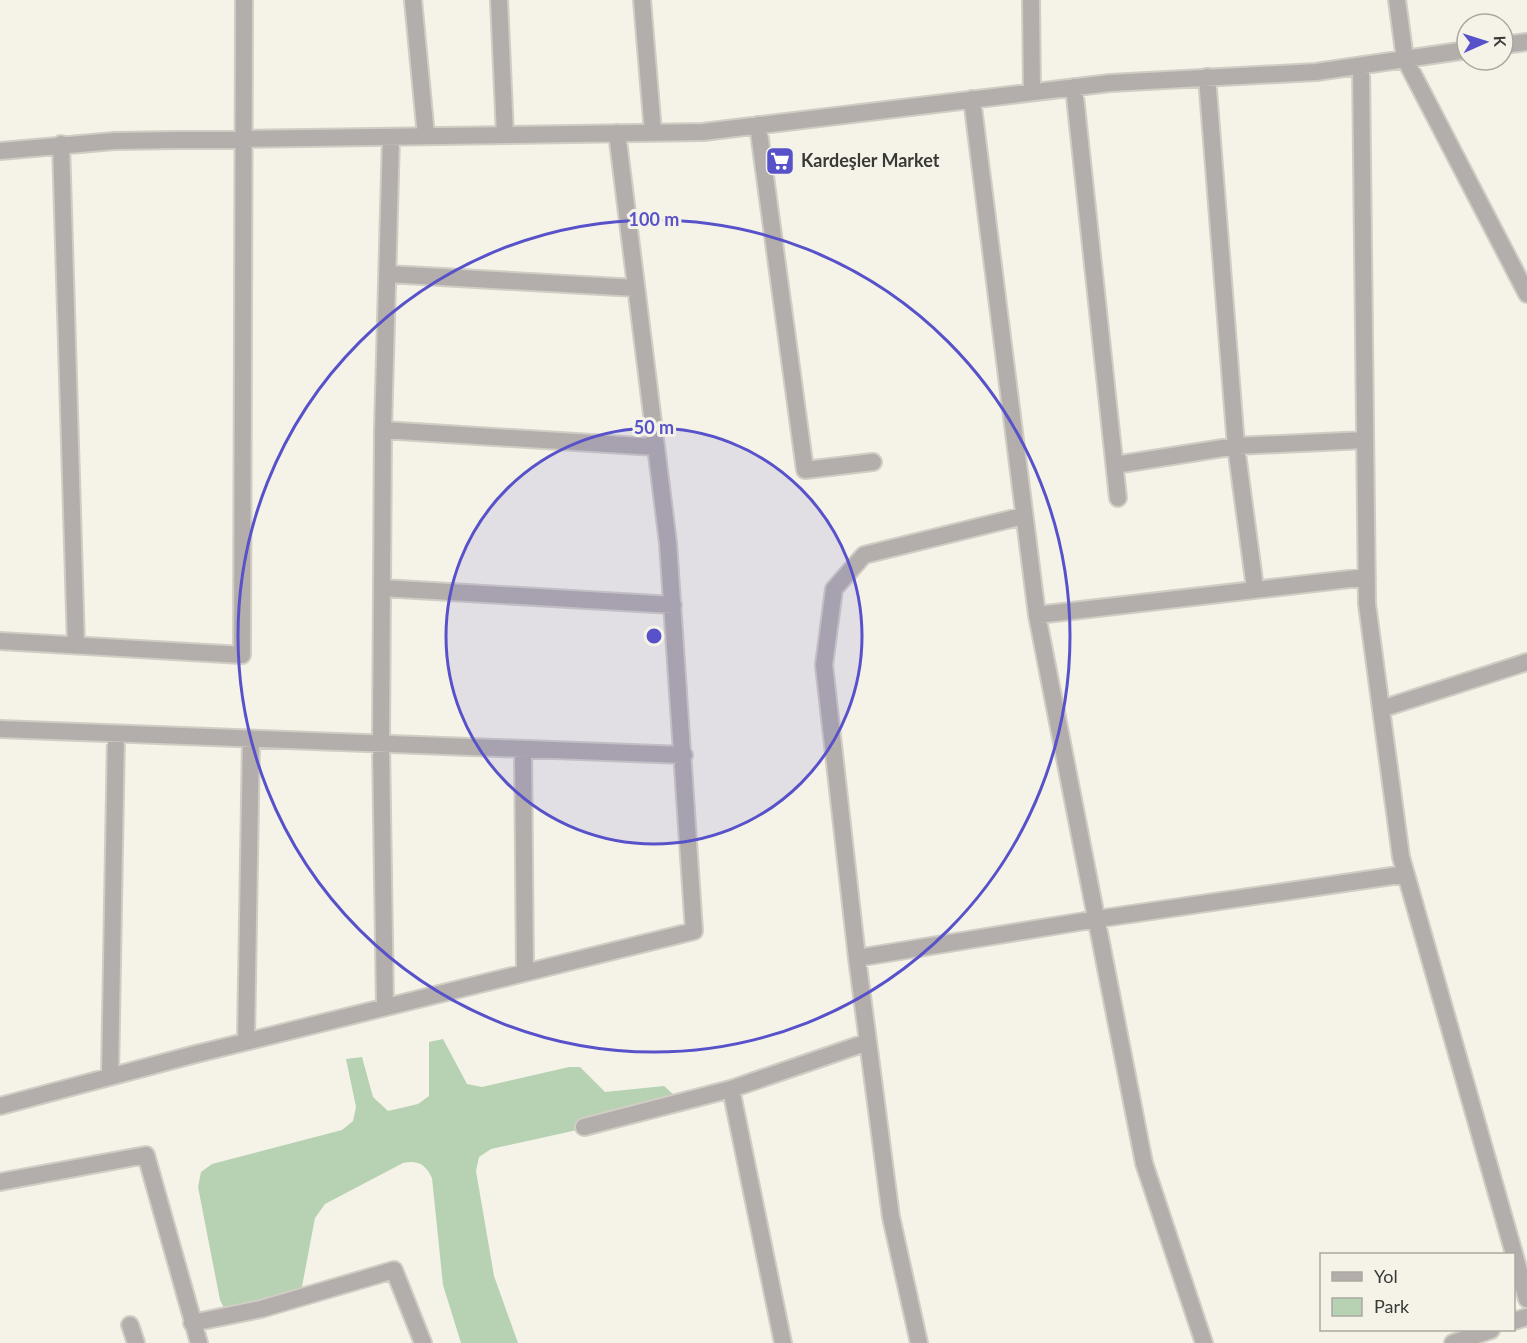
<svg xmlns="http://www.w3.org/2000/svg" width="1527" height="1343" font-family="Lato,sans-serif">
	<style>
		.green { fill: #b6d2b3 }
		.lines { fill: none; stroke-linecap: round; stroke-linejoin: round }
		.minor-casing { stroke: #d0cec4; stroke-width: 20 }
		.tertiary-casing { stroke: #d0cec4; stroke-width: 20 }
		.minor { stroke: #b3aeac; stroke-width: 16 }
		.tertiary { stroke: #b3aeac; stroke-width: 16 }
		.ring { fill: none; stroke: #5852ca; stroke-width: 3 }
		.labels { text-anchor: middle; stroke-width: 6; stroke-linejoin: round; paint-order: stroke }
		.poi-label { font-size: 18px; font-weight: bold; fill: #3a3935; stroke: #f5f3e8; text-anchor: start }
		.centre { fill: #5852ca; stroke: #f5f3e8; stroke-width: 3 }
		.ring-label { font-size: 18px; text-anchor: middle; font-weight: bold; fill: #5852ca; stroke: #f5f3e8; stroke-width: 6; stroke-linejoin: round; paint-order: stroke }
	</style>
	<rect width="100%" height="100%" fill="#f5f3e8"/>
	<!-- green -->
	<path class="green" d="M443,1039L467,1084L482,1087L569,1067H580L605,1092L664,1086L686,1106L491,1149L479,1157L476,1171L494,1276L518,1343H461L443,1285L432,1178C425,1164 418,1160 403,1163L325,1204L315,1218L301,1292L225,1310L220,1300L198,1187L201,1172L212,1164L342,1130L353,1121L356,1107L346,1059L362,1057L373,1097L388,1111L418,1104L429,1096V1042Z"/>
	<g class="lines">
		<!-- minor casing -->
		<g class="minor-casing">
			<path id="minor" d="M413,0L426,136
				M499,0L505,135
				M642,0L653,132
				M1031,0L1032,92
				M1397,0L1405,59L1527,294
				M1503,45L1527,42
				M1361,66L1367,604L1381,709L1401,857L1527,1299
				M1207,77L1236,446L1255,588
				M1074,87L1118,498
				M972,99L1037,615L1144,1163L1204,1343
				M758,125L805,470L873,462
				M61,144L76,645
				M0,151L114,141L703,132L1110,83L1316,72L1467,50
				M388,274L636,288
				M383,430L656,447
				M1115,465L1236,446L1365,440
				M382,588L673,605
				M1037,615L1367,577
				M0,641L242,655L244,0
				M1381,709L1527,662
				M0,729L684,755
				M523,749L525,973
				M857,958L1097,919L1406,874
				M385,1007L381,744L383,430L391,137
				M246,1041L251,739
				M110,1076L116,734
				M731,1089L783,1343
				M0,1106L192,1055L694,931L668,543L617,133
				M584,1127L731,1089L868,1042
				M0,1182L146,1155L199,1343
				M192,1323L261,1309L394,1270L423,1343
				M130,1325L136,1343
				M919,1343L891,1217L857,958L824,665L834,589L864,555L1023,516"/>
		</g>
		<!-- tertiary casing -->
		<g class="tertiary-casing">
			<path id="tertiary" d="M1514,1321L1527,1317
				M1453,1343L1491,1330"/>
		</g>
		<!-- minor -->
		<use href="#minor" class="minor"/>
		<!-- tertiary -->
		<use href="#tertiary" class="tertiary"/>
	</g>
	<!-- distance rings -->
	<circle cx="654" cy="636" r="208" fill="#5852ca" fill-opacity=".12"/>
	<g class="ring">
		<circle cx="654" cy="636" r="208"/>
		<circle cx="654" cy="636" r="416"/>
	</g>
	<!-- icons -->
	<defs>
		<g id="supermarket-square" transform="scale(1.5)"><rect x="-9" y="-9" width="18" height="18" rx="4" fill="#5852ca" stroke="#f5f3e8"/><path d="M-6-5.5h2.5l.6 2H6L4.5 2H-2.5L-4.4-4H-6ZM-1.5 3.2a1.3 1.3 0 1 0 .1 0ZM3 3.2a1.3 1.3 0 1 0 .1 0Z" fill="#fff"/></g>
	</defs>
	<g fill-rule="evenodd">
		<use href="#supermarket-square" x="780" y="161"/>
	</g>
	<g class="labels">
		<!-- poi labels -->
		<g class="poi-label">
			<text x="801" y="167">Kardeşler Market</text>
		</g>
	</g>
	<circle cx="654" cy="636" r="9" class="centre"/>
	<g class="ring-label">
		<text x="654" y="226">100 m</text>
		<text x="654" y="434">50 m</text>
	</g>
	<!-- legend -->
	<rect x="1320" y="1253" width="195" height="78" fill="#f5f3e8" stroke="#aaa9a0" stroke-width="1.5"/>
	<rect x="1332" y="1272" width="30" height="9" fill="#b3aeac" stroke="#aaa9a0" stroke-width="1.5"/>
	<text x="1374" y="1283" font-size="18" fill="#3a3935">Yol</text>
	<rect x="1332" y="1298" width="30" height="18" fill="#b6d2b3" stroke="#aaa9a0" stroke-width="1.5"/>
	<text x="1374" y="1313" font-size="18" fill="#3a3935">Park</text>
	<!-- north arrow -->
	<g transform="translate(1485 42) rotate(87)"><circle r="28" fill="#f5f3e8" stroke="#aaa9a0" stroke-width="1.5"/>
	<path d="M0-4.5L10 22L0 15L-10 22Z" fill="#5852ca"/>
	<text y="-9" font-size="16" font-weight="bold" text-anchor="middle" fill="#3a3935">K</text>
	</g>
</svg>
